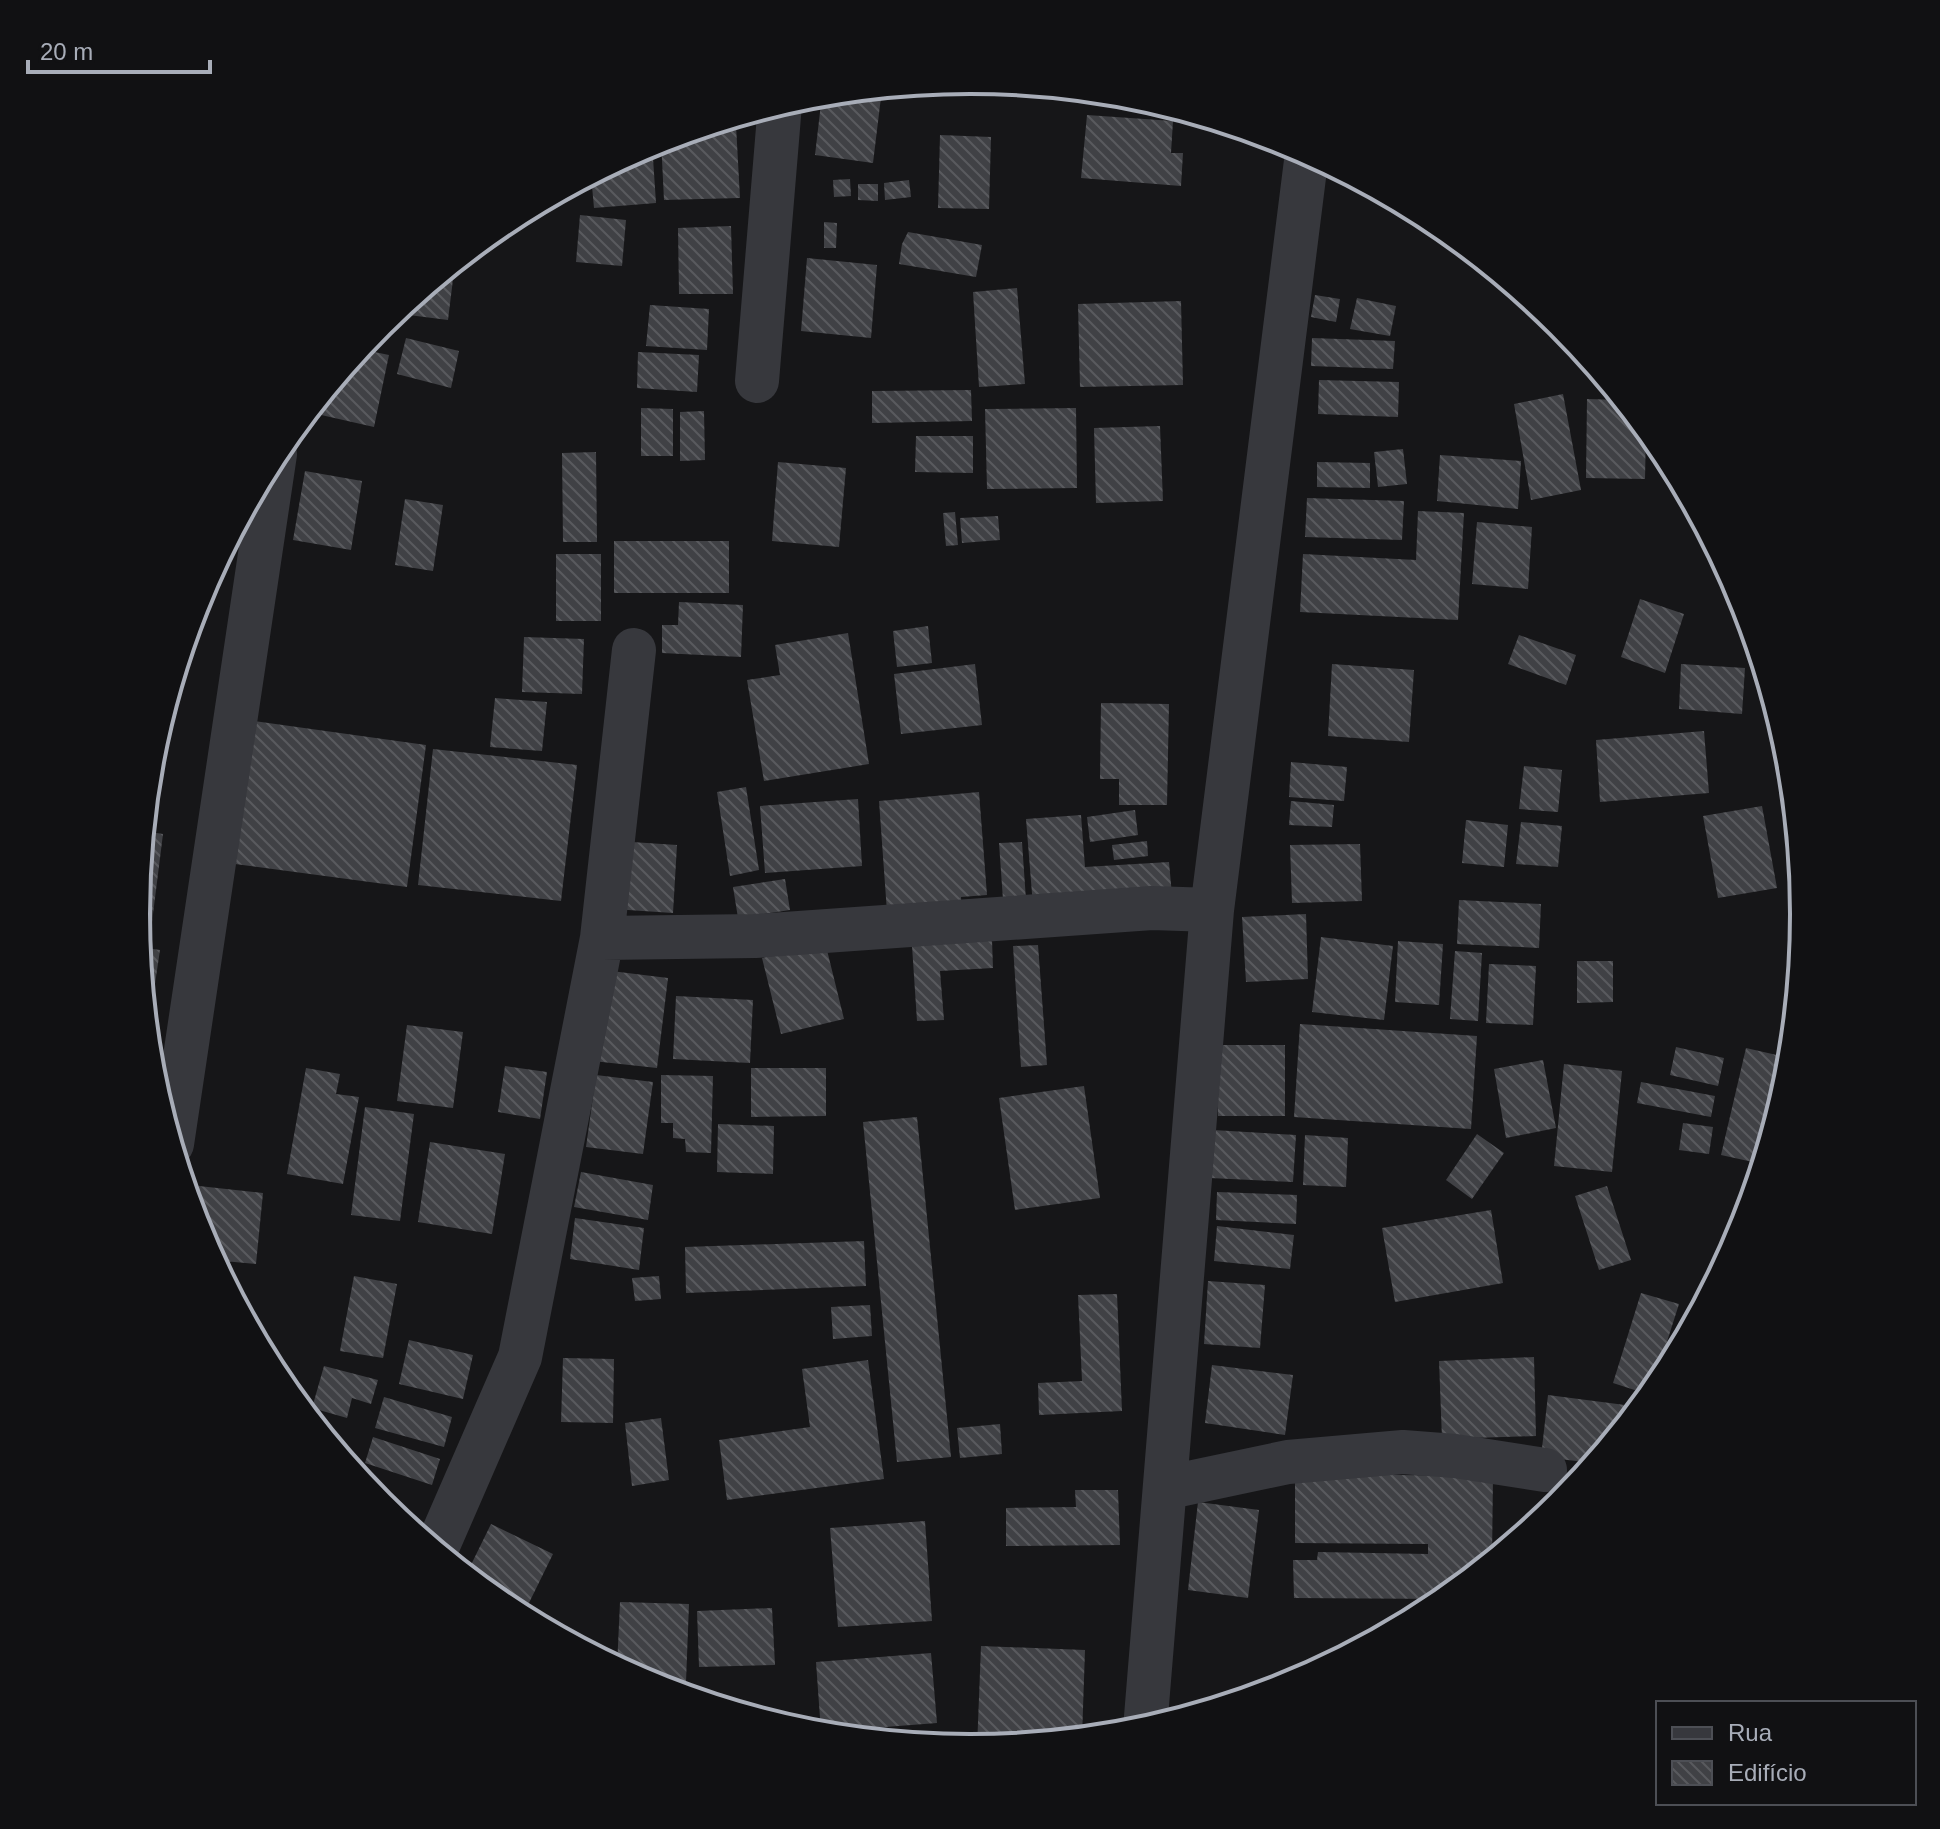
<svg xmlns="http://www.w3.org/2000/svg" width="1940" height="1829" font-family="Helvetica,sans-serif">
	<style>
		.building { fill: url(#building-back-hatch) }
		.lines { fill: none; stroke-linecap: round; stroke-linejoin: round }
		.minor { stroke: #37383d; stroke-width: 44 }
		.rim { fill: none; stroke: #a8adb8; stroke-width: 4 }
	</style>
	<defs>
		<pattern id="building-back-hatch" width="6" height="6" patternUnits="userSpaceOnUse" patternTransform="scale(2)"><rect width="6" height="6" fill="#404145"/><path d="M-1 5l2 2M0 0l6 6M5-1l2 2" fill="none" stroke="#595a5e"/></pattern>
	</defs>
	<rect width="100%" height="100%" fill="#161618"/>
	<!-- building -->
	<path class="building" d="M1011,84L1077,91V92L1012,97Z
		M882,89L873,163L815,155L822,95Z
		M1097,93L1133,96L1169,108L1097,103Z
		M1087,115L1173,121L1171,153H1183L1181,186L1081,178Z
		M736,125L740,198L664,200L661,140L705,127Z
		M940,135L991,137L989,209L938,208Z
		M652,143L656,203L594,208L591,175Z
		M850,179L851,196L834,197L833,180Z
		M909,180L911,197L885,200L884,183Z
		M858,184H878V201L858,200Z
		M580,215L626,220L622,266L576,262Z
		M824,222L837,223L836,248H824Z
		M731,226L733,294H679L678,228Z
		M908,232L982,245L976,277L899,264L902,244Z
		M807,258L877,265L871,338L801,331Z
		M455,263L448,320L393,313L454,263Z
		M1017,288L1025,384L979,387L973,292Z
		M1315,295L1340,299L1336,322L1311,317Z
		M1357,298L1396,306L1390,336L1350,329Z
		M1181,301L1183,385L1080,387L1078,304Z
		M650,305L709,309L707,350L646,346Z
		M406,338L459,351L451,388L397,374Z
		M1312,338L1395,341L1393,369L1311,366Z
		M360,349L389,355L374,427L308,412Z
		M638,352L699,355L697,392L637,388Z
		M1319,380L1399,382L1398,417L1318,414Z
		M971,390L972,421L872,423V391Z
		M1563,394L1581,490L1531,500L1514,404Z
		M1587,399L1622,400L1646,430L1645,479L1586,478Z
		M641,408L673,409V456H641Z
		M1076,408L1077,488L987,489L985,409Z
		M704,411L705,460L680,461V412Z
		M1160,426L1163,501L1096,503L1094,428Z
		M916,436H973V473L915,472Z
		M1403,449L1407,484L1378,487L1374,452Z
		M596,452L597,542H563L562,453Z
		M1440,455L1521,461L1518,509L1437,501Z
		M778,462L846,468L839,547L772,541Z
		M1317,462L1370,463V488L1317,487Z
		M305,471L362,481L351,550L293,540Z
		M1307,498L1404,501L1402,540L1305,537Z
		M405,499L443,505L433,571L395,565Z
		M1418,511L1464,513L1458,620L1300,612L1303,554L1416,560Z
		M955,512L958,545L946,546L943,513Z
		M998,516L1000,540L962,543L960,518Z
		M1477,522L1532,527L1528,589L1472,584Z
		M614,541H729V593H614Z
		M556,554H601V621H556Z
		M1640,599L1684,614L1665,673L1621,657Z
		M679,602L743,605L741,657L662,653V625H678Z
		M928,626L932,663L897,667L893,631Z
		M848,633L869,764L764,781L747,680L780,675L775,645Z
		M1519,635L1576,655L1566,685L1508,664Z
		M524,637L584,639L582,694L522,692Z
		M975,664L982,725L901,734L894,674Z
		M1332,664L1414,670L1409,742L1328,736Z
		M1681,664L1745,668L1742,714L1679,709Z
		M495,698L547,702L542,751L490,747Z
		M1101,703L1169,704L1167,805H1119V779H1100Z
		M254,721L426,745L407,887L235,864Z
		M1704,731L1709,793L1600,802L1596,740Z
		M433,749L577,765L561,901L418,885Z
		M1291,762L1347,767L1344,801L1289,797Z
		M1524,766L1562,770L1558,812L1519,809Z
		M746,787L759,870L730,876L717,792Z
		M979,792L987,895L961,897L962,920L888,926L879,801Z
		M858,799L862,866L765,873L760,806Z
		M1291,801L1334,805L1332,827L1289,825Z
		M1762,806L1777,888L1718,898L1703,816Z
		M1135,810L1138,835L1090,842L1087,817Z
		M1081,815L1085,867L1169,862L1172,895L1033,906L1026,819Z
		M1466,820L1508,825L1504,867L1462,863Z
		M1521,822L1562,826L1558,867L1516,864Z
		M144,831L163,834L150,938L138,937L136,914Z
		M617,841L677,845L673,913L613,909Z
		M1147,841L1148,856L1114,860L1112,845Z
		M1022,842L1026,900H1003L999,843Z
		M1360,844L1362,901L1292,903L1290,845Z
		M785,879L790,910L738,918L733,887Z
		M1459,900L1541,904L1539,948L1457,944Z
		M1306,914L1308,979L1246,982L1242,917Z
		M1321,937L1393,946L1384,1020L1312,1012Z
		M992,940L993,968L940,971L944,1020L917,1021L912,946Z
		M1398,941L1443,944L1439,1005L1395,1002Z
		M825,942L844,1019L781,1034L762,958Z
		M1038,945L1047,1065L1021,1067L1013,946Z
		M139,947L160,950L151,1011L145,1010Z
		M1455,951L1482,953L1478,1021L1450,1019Z
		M1577,961H1613V1002L1577,1003Z
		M1489,964L1536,966L1533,1025L1486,1023Z
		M603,970L668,978L657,1068L593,1061Z
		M676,996L753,1000L750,1063L673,1059Z
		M1300,1024L1477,1036L1471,1129L1294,1117Z
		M407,1025L463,1032L453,1108L397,1101Z
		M1218,1045H1285V1116H1218Z
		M1676,1047L1724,1058L1718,1086L1670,1075Z
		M1746,1048L1790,1058L1788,1078L1762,1164L1721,1155Z
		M1543,1060L1556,1128L1506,1138L1494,1069Z
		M1564,1064L1622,1071L1612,1172L1554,1166Z
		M505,1066L547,1072L540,1119L498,1112Z
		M306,1068L340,1074L336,1094L359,1097L343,1184L287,1174Z
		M751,1068H826V1116L751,1117Z
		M596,1075L653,1082L643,1154L586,1147Z
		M661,1075L713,1076L711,1153L686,1152L685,1139L673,1138V1123H661Z
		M1641,1082L1715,1096L1711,1117L1637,1103Z
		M1084,1086L1100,1198L1015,1210L999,1098Z
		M365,1107L414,1114L400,1221L351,1215Z
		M917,1117L951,1457L897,1462L863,1122Z
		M1683,1123L1713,1127L1709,1154L1679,1150Z
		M718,1124L774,1126L773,1174L717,1172Z
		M1213,1130L1296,1135L1293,1182L1210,1178Z
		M1477,1134L1504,1153L1472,1199L1446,1180Z
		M1305,1135L1348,1138L1346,1187L1303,1185Z
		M430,1142L505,1154L492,1234L418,1222Z
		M581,1172L653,1185L648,1220L574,1207Z
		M199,1186L263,1193L256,1264L213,1260L196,1223Z
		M1607,1186L1631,1260L1599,1270L1575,1196Z
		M1217,1192L1297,1195L1296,1224L1216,1220Z
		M1491,1210L1503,1283L1395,1302L1382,1228Z
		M575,1218L644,1228L639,1270L570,1259Z
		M1217,1226L1294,1235L1290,1269L1214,1261Z
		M864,1241L866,1286L686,1293L685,1247Z
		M354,1276L397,1284L383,1358L340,1351Z
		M659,1276L661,1299L635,1301L632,1278Z
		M1208,1281L1265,1285L1260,1348L1204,1344Z
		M1641,1293L1679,1304L1650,1395L1613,1383Z
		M1117,1294L1122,1411L1039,1415L1038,1383L1082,1381L1078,1295Z
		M870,1305L872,1336L833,1339L831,1307Z
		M409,1340L473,1355L463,1399L399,1384Z
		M1534,1357L1536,1436L1442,1439L1439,1361Z
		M563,1358L614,1359L613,1423L561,1422Z
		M868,1360L884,1479L727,1500L719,1440L810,1427L802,1369Z
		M1212,1365L1293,1375L1285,1435L1205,1423Z
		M324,1366L378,1380L371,1404L352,1398L347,1418L312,1408Z
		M1548,1395L1625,1405L1622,1429L1594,1463L1541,1457Z
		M384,1397L452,1417L444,1447L375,1428Z
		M661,1418L669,1480L632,1486L625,1423Z
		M1000,1424L1002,1454L960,1458L957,1428Z
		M373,1437L440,1459L432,1485L365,1463Z
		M1295,1474L1493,1476L1492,1560L1445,1599L1294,1598L1293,1560H1317L1318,1552L1428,1554V1544L1295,1543Z
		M1560,1486L1574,1487L1559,1506Z
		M1075,1490H1118L1120,1545L1006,1546V1508L1076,1507Z
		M1198,1502L1259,1510L1248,1598L1188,1590Z
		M396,1517L420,1525L417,1535Z
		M925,1521L932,1621L838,1627L830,1528Z
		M491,1524L553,1554L526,1609L478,1585L466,1575Z
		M620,1602L689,1604L686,1682L640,1680L617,1667Z
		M772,1608L775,1665L699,1667L697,1611Z
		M981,1646L1085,1650L1082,1738L977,1748Z
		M931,1653L937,1723L821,1732L816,1662Z
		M721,1697L725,1708L707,1703Z"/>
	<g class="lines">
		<!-- minor -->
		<path class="minor" d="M757,381L780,104
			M634,650L602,938L755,936L1152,908L1212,910
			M172,1144L275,454
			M1165,1488L1288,1462L1403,1452L1455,1456L1545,1470
			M436,1550L520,1357L602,938
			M1145,1729L1212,910L1307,153"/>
	</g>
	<!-- crop -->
	<path d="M0 0H1940V1829H0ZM150 914a820 820 0 1 1 1640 0a820 820 0 1 1-1640 0Z" fill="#111113" fill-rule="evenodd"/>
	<path class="rim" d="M150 914a820 820 0 1 1 1640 0a820 820 0 1 1-1640 0Z"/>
	<!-- legend -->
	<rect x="1656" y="1701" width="260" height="104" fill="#111113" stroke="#4d4f55" stroke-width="2"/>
	<rect x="1672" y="1727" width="40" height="12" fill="#37383d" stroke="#4d4f55" stroke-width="2"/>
	<text x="1728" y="1741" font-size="24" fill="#a8adb8">Rua</text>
	<rect x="1672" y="1761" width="40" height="24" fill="url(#building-back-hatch)" stroke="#4d4f55" stroke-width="2"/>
	<text x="1728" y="1781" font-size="24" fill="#a8adb8">Edifício</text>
	<!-- scale -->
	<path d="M28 60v12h182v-12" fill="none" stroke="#a8adb8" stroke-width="4"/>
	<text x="40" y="60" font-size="24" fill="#a8adb8" stroke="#111113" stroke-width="6" paint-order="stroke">20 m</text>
</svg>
